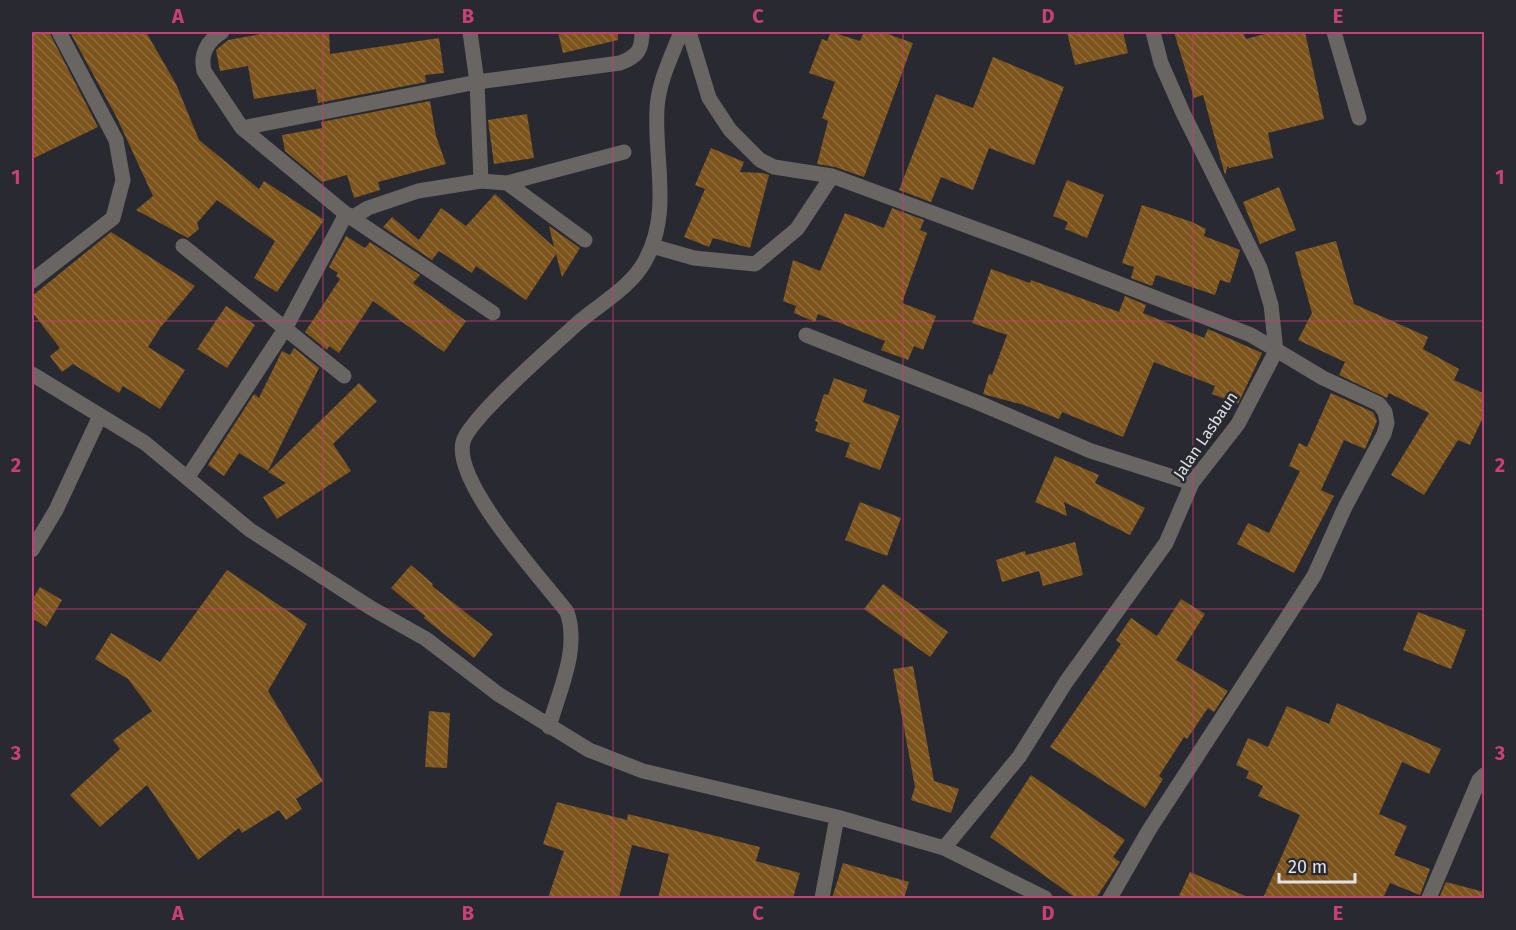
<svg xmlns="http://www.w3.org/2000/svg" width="1516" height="930" font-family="'Fira Sans',sans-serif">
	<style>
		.building { fill: url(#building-back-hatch) }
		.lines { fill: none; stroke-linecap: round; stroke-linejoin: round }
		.service { stroke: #686563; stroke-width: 15 }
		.minor { stroke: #686563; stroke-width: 15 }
		.grid { fill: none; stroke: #c84077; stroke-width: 1.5; stroke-opacity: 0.55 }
		.labels { text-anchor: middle; stroke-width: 5; stroke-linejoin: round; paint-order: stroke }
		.street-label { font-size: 16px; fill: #e1e2e6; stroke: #292a31 }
		.neatline { fill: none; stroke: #c84077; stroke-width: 2 }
		.grid-label { font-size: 20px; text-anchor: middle; font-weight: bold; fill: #c84077 }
	</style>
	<defs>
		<pattern id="building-back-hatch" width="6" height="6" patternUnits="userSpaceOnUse" patternTransform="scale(1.5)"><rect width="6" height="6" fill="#7c541c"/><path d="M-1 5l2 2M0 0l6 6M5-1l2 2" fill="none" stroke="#8e6c3d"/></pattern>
	</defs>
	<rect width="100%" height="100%" fill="#292a31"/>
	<!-- building -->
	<path class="building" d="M32,32H49L98,127L32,159Z
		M70,32H146L176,84L199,140L259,189L264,181L324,220L277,292L254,278L275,241L217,200L197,223L199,229L188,238L136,210L153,196L117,118Z
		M272,32H329L330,54L439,38L444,73L425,75L426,82L318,103L316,89L254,99L248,66L220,71L216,50L228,40Z
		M558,32H618V40L563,53Z
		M831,32L860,41L864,32H882L913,43L864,177L835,167L817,164L828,121L822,118L835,82L809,73L822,39L827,41Z
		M1067,32H1123L1128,53L1075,65Z
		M1174,32H1243L1246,39L1272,32H1305L1324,119L1268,133L1273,158L1229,168L1228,165L1225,175L1203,95L1194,98Z
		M993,57L1064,87L1034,165L989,148L973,190L941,177L931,202L899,190L936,94L973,108Z
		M430,101L436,136L446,164L378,182L380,190L354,198L347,175L322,182L285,151L282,135L322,128L321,122Z
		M527,114L534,158L494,164L488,120Z
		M711,148L744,162L740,172L763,173L769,175L750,248L713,238L709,247L684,237L705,189L695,185Z
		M1067,180L1104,195L1087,238L1065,229L1068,222L1053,216Z
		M1279,187L1296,230L1260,244L1243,202Z
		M495,194L554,247L549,226L580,248L562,277L556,254L526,300L476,266L472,273L439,251L432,260L383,227L392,217L419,240L441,208L466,226Z
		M1142,205L1192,222L1206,229L1204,236L1240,250L1230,283L1220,280L1215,295L1156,275L1152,286L1131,278L1134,267L1122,263Z
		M892,208L924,220L920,230L927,233L902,303L936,316L923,350L914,346L908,360L881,350L885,341L818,314L815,322L794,313L796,306L783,301L793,260L820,271L845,213L884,228Z
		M111,232L195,286L160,328L148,347L185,370L160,409L123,386L119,393L73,364L62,372L50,356L60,348L32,312V296Z
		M346,236L365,248L370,242L420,275L413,283L466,321L444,352L373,301L339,353L329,346L327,350L305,332L340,279L336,276L338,273L329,267Z
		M1336,241L1354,304L1428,337L1423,349L1459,369L1454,380L1485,394V413L1470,445L1458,440L1424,495L1391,475L1429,413L1389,393L1387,398L1339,375L1345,362L1298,340L1312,313L1295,252Z
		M991,269L1030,283L1031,280L1119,312L1125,296L1146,305L1143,313L1204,338L1208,329L1262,353L1238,404L1212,394L1215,386L1154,362L1123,437L1062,412L1059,419L1024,405L983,394L989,374L992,375L1007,335L972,323Z
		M226,306L255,325L227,368L197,349Z
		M294,348L319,368L268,471L239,453L224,476L208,465L254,394L259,398L282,351L290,355Z
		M834,378L867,390L863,402L900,416L880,470L845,457L850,443L815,431L818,422L815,421L824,394L828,395Z
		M359,383L377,401L333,444L351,471L277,519L263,497L286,483L268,472Z
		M1331,393L1373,412L1377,421L1365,449L1344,440L1321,490L1334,496L1294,573L1237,544L1248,523L1269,533L1300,471L1289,466L1299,443L1307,447Z
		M1055,456L1099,475L1095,483L1145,508L1130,535L1064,502L1067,516L1035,502Z
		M860,502L901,518L887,556L845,540Z
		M1075,542L1083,575L1043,586L1039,571L1002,582L996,560L1025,551L1026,555Z
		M411,565L433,584L432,586L493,634L474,658L424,618L425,616L391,588Z
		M227,570L307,624L268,691L323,781L296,799L302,809L286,820L279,810L242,833L239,828L198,860L147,785L100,827L70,795L120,749L113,740L152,711L128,679L95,659L111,633L160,662Z
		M883,584L948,632L930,657L864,609Z
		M40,587L62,600L46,627L32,618V600Z
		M1181,599L1205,614L1176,660L1228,691L1214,712L1208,708L1187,739L1184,737L1159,776L1163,779L1145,808L1050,747L1121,644L1116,640L1131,618L1157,636Z
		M1418,612L1466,630L1451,669L1403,650Z
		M913,666L934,781L959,789L951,813L911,800L915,787L893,669Z
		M1337,703L1441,749L1429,774L1402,762L1379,814L1407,826L1394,855L1430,869L1420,895L1390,883L1383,898H1263L1300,815L1258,796L1263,786L1246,778L1249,771L1236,765L1248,738L1268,747L1287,706L1329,724Z
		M429,711L450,713L447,768L425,767Z
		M1031,775L1125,840L1113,857L1120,862L1096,898H1076L990,837Z
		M557,802L627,820L628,814L760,847L756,861L800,873L793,898H658L669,854L632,845L619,898H548L564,851L543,844Z
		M843,863L909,882L904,898H832Z
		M1190,872L1250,898H1178Z
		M1446,882L1484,892L1483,898H1439Z"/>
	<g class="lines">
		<!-- service -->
		<path class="service" d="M222,32C207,41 200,54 204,71L242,128L346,214L493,313
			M470,32L477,82L481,181
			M242,128L477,82L620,63C638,56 642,50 642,32
			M507,183L585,240
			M183,246L344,376
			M32,281L113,218L123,180L116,140L59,32
			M188,477L285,329L346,214L353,217L368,208L418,191L481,181L507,183L624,152"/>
		<!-- minor -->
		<path class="minor" d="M689,32L709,98L730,130L760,160L774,167L832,176L1030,249L1251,335L1323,378L1379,404L1385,412L1387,423L1384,434L1345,507L1314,576L1149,830L1110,898
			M1334,32L1359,118
			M652,246L694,258L755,264L797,229L832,176
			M806,335L979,403L1091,451L1192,483
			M32,374L145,443L250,530L371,608L426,639L498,694L589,750L643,771L837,817L944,848L1045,898
			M32,550L56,510L100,416
			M549,727C559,691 580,649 567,612C541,578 453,483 463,442C469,418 557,342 579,322C601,303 631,287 645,261C672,213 654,160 657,109C658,83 672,55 681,32
			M944,848L1019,757L1066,682L1166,543L1192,483L1238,424L1276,351L1271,305L1260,268L1183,113L1161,63L1153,32
			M822,898L837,817
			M1429,898L1479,780L1484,775"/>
	</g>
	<!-- grid -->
	<path class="grid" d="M323,32V898M613,32V898M903,32V898M1193,32V898M32,321H1484M32,609H1484"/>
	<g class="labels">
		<!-- street labels -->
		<g class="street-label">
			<text transform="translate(1205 435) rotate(-56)" y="6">Jalan Lasbaun</text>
		</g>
	</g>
	<!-- border -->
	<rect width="1516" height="930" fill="none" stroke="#292a31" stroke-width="66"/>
	<!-- scale -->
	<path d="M1279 873v9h76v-9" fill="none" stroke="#e1e2e6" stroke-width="3"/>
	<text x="1288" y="873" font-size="18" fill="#e1e2e6" stroke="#292a31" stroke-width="4.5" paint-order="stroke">20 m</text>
	<rect x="33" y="33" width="1450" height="864" class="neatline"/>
	<g class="grid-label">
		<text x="178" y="23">A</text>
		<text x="468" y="23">B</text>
		<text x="758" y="23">C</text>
		<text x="1048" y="23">D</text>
		<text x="1338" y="23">E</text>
		<text x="16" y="184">1</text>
		<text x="1500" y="184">1</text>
		<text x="16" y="472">2</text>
		<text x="1500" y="472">2</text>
		<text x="16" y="760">3</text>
		<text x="1500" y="760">3</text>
		<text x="178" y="920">A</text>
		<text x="468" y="920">B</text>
		<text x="758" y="920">C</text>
		<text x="1048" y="920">D</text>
		<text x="1338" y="920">E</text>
	</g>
</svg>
